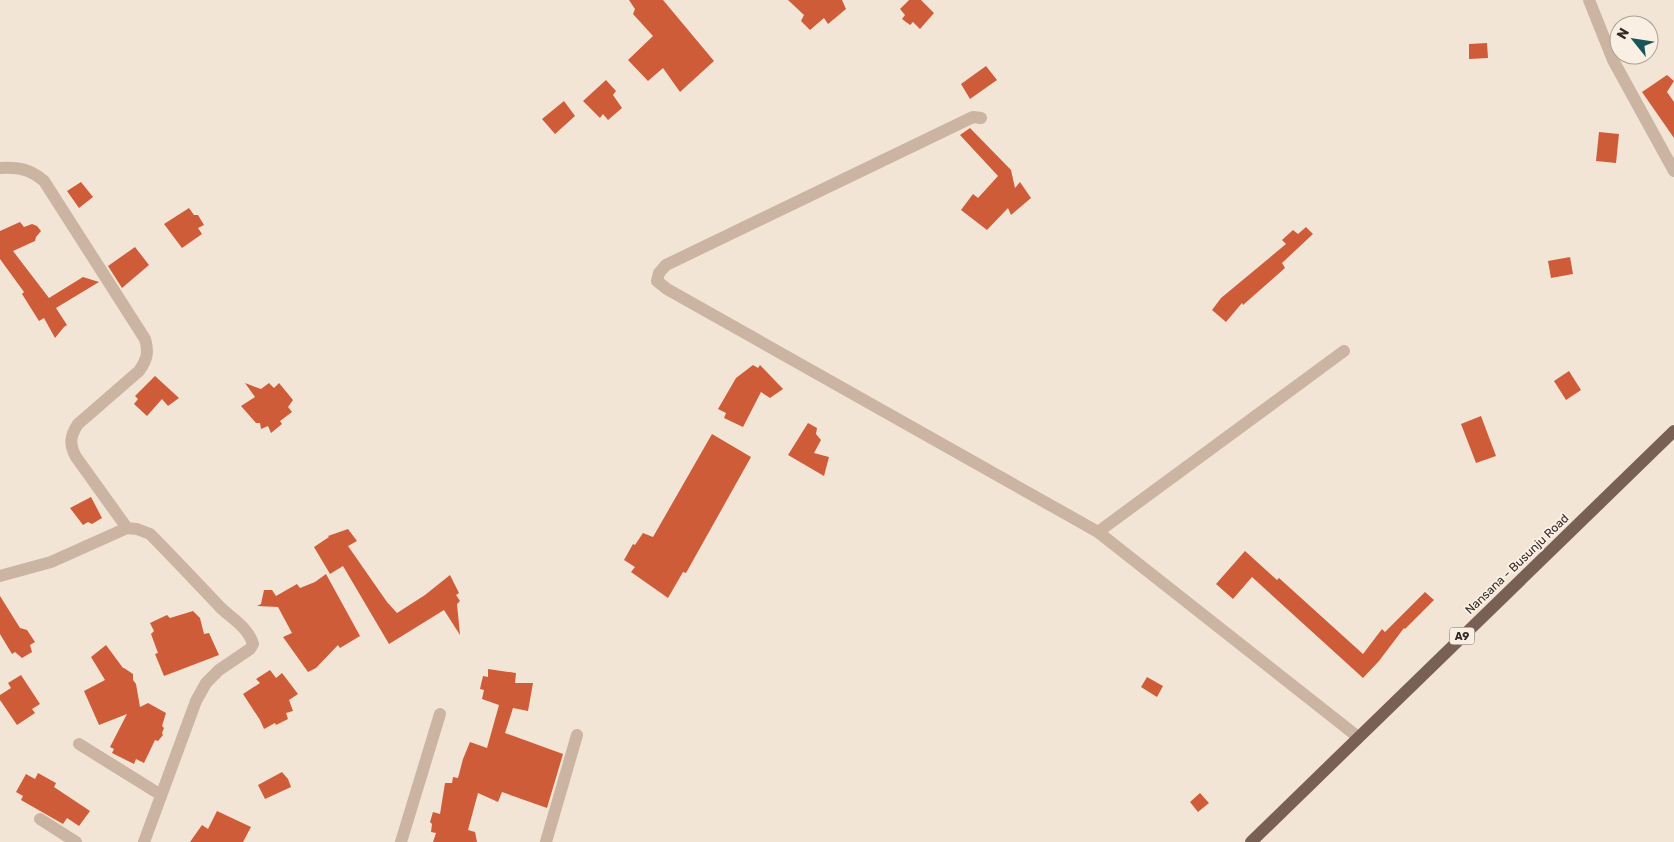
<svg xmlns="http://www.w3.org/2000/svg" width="1674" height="842" font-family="Rubik,sans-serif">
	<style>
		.building { fill: #ce5c39 }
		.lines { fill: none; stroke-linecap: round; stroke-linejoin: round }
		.minor { stroke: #cbb4a2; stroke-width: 12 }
		.major { stroke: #786055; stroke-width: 12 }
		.labels { text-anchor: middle; stroke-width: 4; stroke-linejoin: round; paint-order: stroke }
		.shield { fill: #faefe3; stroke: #70655e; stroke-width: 1 }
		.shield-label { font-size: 11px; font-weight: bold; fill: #352a25 }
		.street-label { font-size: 12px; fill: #352a25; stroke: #faefe3 }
	</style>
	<rect width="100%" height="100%" fill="#f2e5d6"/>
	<!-- building -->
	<path class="building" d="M629,0H663L714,61L680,92L663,68L648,81L628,60L653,36L633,14L635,9Z
		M788,0H842L846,9L828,24L824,18L810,30L801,21L804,15Z
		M909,0H921L934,13L920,29L913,22L910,25L902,19L905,15L900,9Z
		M1487,43L1488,58L1469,59V44Z
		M986,66L997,80L970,99L961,84Z
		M1667,75L1674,81L1667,92L1674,102V138L1642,92Z
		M606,80L616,91L613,95L622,108L608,120L603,114L600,118L583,101Z
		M564,101L575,116L555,134L542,119Z
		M970,128L1011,170L1015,188L1020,182L1031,198L1011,215L1008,208L987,230L961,210L973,194L978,198L998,176L960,135Z
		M1599,132L1619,134L1616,163L1596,161Z
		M81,182L93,197L79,208L67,191Z
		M189,208L194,215H198L204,225L198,228L202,234L182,248L164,224Z
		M20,222L24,227L32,224L37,226L41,231L36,237L35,241L13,251L49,298L83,277L99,282L56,308L67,325L64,327L55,338L44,318L39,321L22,294L24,292L0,259V231Z
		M1306,227L1313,234L1282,263L1285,268L1243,305L1242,303L1226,322L1212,310L1221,298L1286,244L1282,240L1293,230L1298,234Z
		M135,247L149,265L122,288L108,266Z
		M1570,257L1573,274L1551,278L1548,261Z
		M753,365L758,368L760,365L783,389L770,398L761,392L743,427L724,418L726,413L718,409L736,378Z
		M1569,371L1581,390L1566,400L1554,381Z
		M155,376L179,398L168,406L162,399L147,416L134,404L138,399L135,396Z
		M245,383L261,389L269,383L274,388L279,383L293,400L288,407L292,412L280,421L282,424L271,433L268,426L261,429L260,423H256L241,406L255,397Z
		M1481,416L1496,456L1476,463L1461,424Z
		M808,423L817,428L816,434L821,440L814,453L829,457L824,476L788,455Z
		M712,434L751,457L686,573L683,572L668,598L631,572L635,567L624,560L633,544L635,545L643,533L653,537Z
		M91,497L102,518L92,524L88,522L83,525L70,508Z
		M348,529L357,541L348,546L387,602L397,613L425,595L450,575L459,593L456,595L460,601L457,604L460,635L444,610L389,644L343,566L330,574L314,547L329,537L328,536Z
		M1245,551L1277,580L1279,578L1363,654L1382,629L1385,632L1425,592L1434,600L1405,629L1404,628L1379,661L1363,678L1252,577L1233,599L1216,584Z
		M326,574L360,636L340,648L338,645L316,668L308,672L283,637L292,633L278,607L257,606L261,604L264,590H272L276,596L297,584L300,588L315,582Z
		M0,596L20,628L27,630L35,642L30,645L32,652L22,658L15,652L12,654L0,634Z
		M193,611L200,618L204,634L209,633L219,655L164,676L155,654L158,653L151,634L154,631L150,623L167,615L170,618Z
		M106,645L123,668H124L133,674V680L136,684L140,707L148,703L166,713L162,726L164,728L162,733L163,735L158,741L155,740L144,763L136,759L134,764L112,753L114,749L110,747L127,714L99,725L84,691L105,680L91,657Z
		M488,669L516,673L515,683H533L528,711L513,708L505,733L563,754L547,808L502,792L498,802L478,793L468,830L475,832L477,842H433L436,833L431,832L432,824L430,822L433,812L440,814L445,783H452L453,777L458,778L463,759L470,742L487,748L499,705L482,699L484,690L480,689L483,676L488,677Z
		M270,670L276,678L282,673L298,694L289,700L293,711L286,713L288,719L276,725L275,723L264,729L260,720L243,694L260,683L256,679Z
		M21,675L40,704L32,709L35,713L17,725L0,700V695L11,688L8,683Z
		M1147,677L1163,686L1157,697L1141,687Z
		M282,772L288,779L291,787L265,799L258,785Z
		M38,773L56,783L54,787L90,811L79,826L67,818L63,824L21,800L23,796L16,792L26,774L35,779Z
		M1200,793L1209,803L1198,812L1190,802Z
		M217,811L251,827L243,842H190L202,825L208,829Z"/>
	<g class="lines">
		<!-- minor -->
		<path class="minor" d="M1589,0L1613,60L1674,171
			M981,118L973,117L666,265L659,273L657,281L667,289L1098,532L1358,737
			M0,168C19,167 30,169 44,181L145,339C149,352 147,360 139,371L78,424C70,436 69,444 76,457L127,528
			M1098,532L1344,351
			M0,576L51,562L127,528L137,529L150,534C174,558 197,583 220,607C232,619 248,627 253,644L250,649L219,670L206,683L196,701L144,842
			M79,744L161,795
			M40,819L76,842
			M401,842L440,714
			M546,842L577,735"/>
		<!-- major -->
		<path class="major" d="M1251,842L1674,431"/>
	</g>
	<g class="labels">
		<!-- shield labels -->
		<rect class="shield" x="1449.5" y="627.5" width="25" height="17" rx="4"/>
		<g class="shield-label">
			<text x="1462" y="640">A9</text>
		</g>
		<!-- street labels -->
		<g class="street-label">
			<text transform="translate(1517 564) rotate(-44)" y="4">Nansana - Busunju Road</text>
		</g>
	</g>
	<!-- north arrow -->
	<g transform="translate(1634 40) rotate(300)"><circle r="24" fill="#faefe3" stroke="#aba097"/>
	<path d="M0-4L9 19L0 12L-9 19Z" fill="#185558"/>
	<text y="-8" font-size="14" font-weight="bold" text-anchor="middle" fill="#352a25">N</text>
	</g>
</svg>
